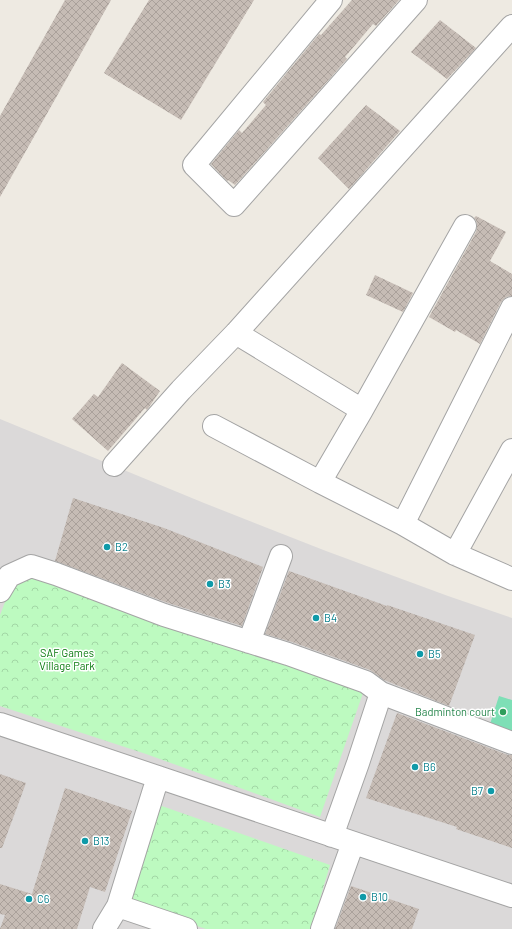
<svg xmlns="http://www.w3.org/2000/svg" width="512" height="929" font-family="Barlow,sans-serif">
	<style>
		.residential { fill: #dbd9d9 }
		.park { fill: url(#park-crowns) }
		.pitch { fill: #7edfb6 }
		.building { fill: url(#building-cross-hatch) }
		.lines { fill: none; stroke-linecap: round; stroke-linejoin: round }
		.minor-casing { stroke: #a4a4a4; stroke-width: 24 }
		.minor { stroke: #fff; stroke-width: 22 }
		.culture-dot { fill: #0f9aa8; stroke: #fff; stroke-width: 1.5 }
		.leisure-dot { fill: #2e9e5b; stroke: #fff; stroke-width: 1.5 }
		.labels { text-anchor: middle; stroke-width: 3; stroke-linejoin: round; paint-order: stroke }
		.culture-label { font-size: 11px; fill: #0d838f; stroke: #fff; text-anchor: start }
		.park-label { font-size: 11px; fill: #0a7b0f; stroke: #fff }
		.leisure-label { font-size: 11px; fill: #27864d; stroke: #fff; text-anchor: end }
	</style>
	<defs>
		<pattern id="park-crowns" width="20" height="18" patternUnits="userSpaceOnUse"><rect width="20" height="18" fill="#bdfac0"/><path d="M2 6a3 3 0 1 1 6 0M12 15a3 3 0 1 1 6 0" fill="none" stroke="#a2d6a5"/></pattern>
		<pattern id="building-cross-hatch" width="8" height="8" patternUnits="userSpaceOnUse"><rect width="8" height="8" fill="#c6bcb5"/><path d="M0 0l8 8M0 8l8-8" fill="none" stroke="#aaa19b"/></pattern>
	</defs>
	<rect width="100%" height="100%" fill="#eeeae2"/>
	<!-- residential -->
	<path class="residential" d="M0,419L204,503L326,551L448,596L512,618V929H0Z"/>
	<!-- park -->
	<path class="park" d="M17,571L229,644L346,686L363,693L320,817L146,754L0,706V615Z
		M156,804L330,865L311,929H206L127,903Z"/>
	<!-- pitch -->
	<path class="pitch" d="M499,696L512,700V732L490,724Z"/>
	<!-- building -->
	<path class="building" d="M65,0H111L0,197V116Z
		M149,0H254L181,120L104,73Z
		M352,0H399L376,26L373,24L345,57L347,59L235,185L228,180L227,181L211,164L239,130L242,133L266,105L263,102L319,34L321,35Z
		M440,20L476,48L447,79L411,52Z
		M366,105L400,131L349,189L318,158Z
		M476,216L506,232L490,261L512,274V296L506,297L501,302L480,344L456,330L455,332L429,317L476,232L477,226L476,220L474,218Z
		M375,275L413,293L403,312L366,295Z
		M122,363L160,391L147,410L145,408L108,451L72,419L94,394L98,397Z
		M73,498L164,528L263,567L242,626L168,603L55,561Z
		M289,571L387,606V605L475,635L449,706L384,680L370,670L292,642L265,634Z
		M397,713L508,755H512V848L456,829L457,827L366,798Z
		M0,774L26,783L2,848H0Z
		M65,788L132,811L105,892L90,887L77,929H0L5,915L0,914V884L32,894Z
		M351,886L419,909L412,929H335Z"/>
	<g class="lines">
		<!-- minor casing -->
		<g class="minor-casing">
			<path id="minor" d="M331,0L194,165L234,205L416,0
				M236,333L362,410L320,482L403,524L455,554L512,579
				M362,410L465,226
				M214,426L320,482
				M114,465L181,390L236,333L512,26
				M403,524L512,308
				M455,554L512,450
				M0,591L9,576L31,566L56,574L164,615L288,654L366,682L381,693L358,763L332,836
				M249,642L281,556
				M381,693L512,743
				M0,724L512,896
				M158,777L118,906L186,929
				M104,929L118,906
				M322,929L353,843"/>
		</g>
		<!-- minor -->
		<use href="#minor" class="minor"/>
	</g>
	<!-- markers -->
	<g class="culture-dot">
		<circle cx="107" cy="547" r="4"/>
		<circle cx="210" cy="584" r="4"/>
		<circle cx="316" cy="618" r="4"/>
		<circle cx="420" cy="654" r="4"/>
		<circle cx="415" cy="767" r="4"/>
		<circle cx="491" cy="791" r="4"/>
		<circle cx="85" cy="841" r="4"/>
		<circle cx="363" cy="897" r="4"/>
		<circle cx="29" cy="899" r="4"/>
	</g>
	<circle class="leisure-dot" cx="503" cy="712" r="4"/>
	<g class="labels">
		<!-- culture labels -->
		<g class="culture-label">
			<text x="115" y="551">B2</text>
			<text x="218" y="588">B3</text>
			<text x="324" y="622">B4</text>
			<text x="428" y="658">B5</text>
			<text x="423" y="771">B6</text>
			<text x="483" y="795" text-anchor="end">B7</text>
			<text x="93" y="845">B13</text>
			<text x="371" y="901">B10</text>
			<text x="37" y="903">C6</text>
		</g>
		<!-- park labels -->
		<g class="park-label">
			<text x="67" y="657">SAF Games<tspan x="67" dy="13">Village Park</tspan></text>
		</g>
		<!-- leisure labels -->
		<g class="leisure-label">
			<text x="495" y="716">Badminton court</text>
		</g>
	</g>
</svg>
